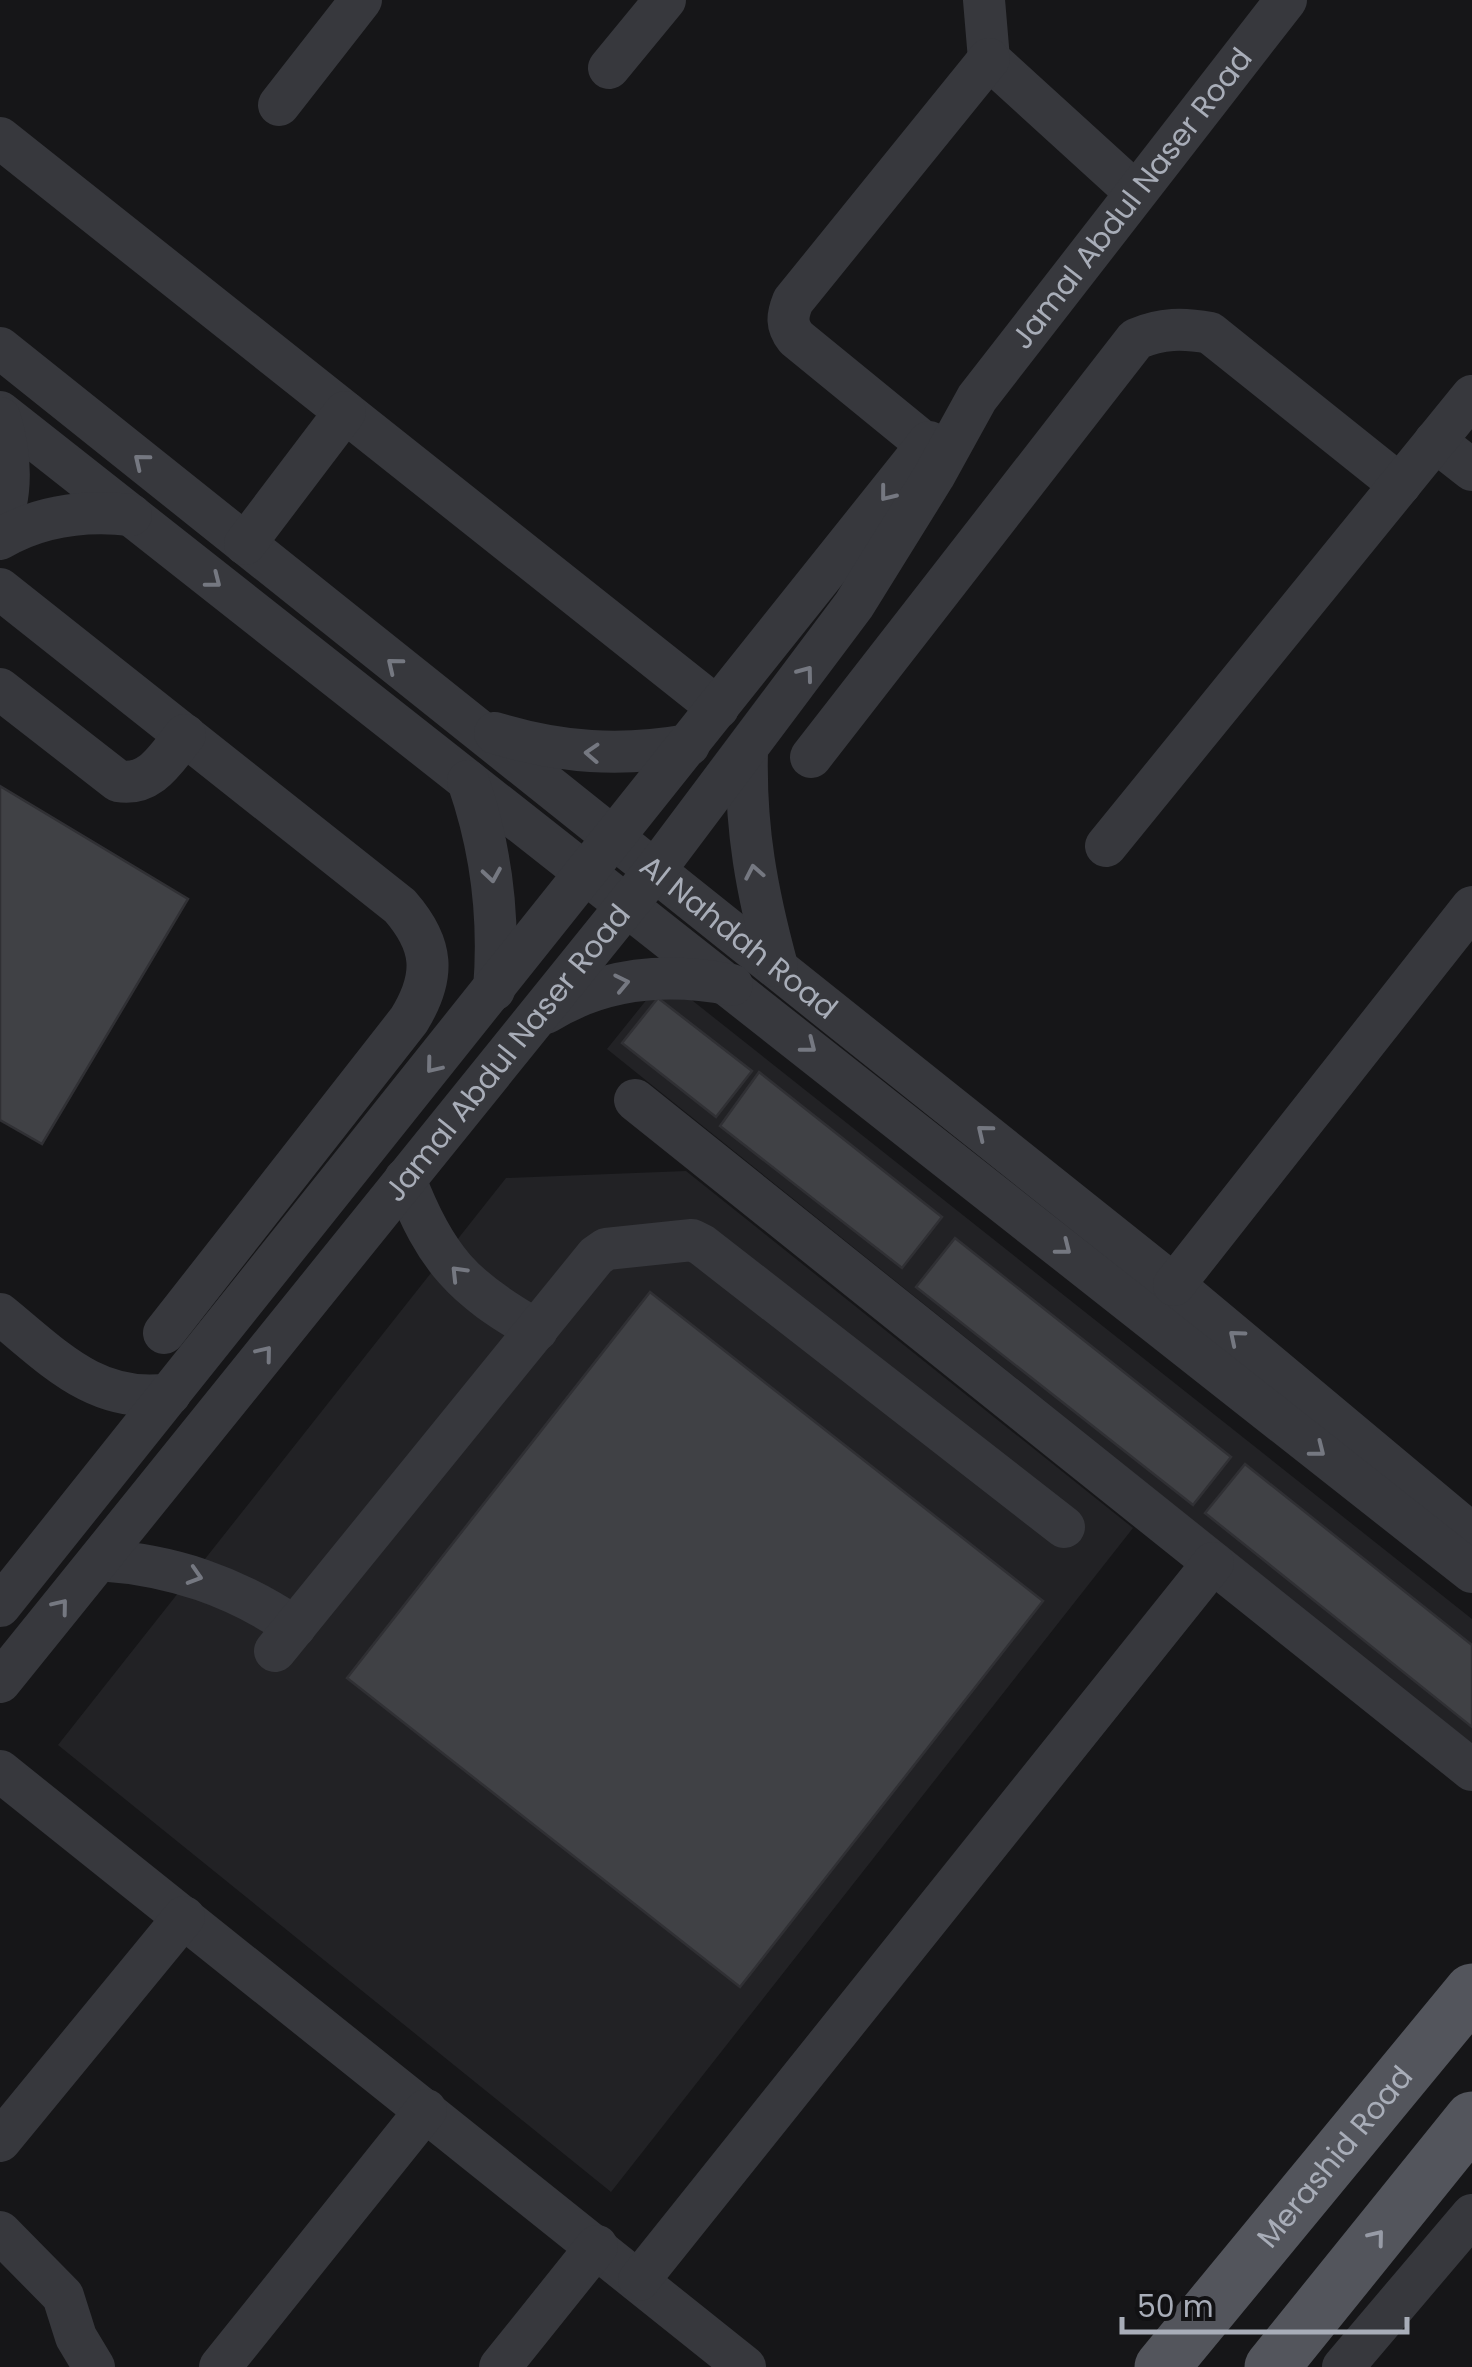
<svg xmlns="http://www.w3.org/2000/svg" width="1472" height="2367" font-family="Poppins,sans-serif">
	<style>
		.built { fill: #222225 }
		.building { fill: #404145; stroke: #303034; stroke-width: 2.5 }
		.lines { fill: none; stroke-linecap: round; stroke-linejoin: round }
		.minor { stroke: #37383d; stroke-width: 42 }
		.major { stroke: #53555c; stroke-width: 55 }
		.oneway { stroke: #757881 }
		.oneway2 { stroke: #979ba6 }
		.labels { text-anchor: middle; stroke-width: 10; stroke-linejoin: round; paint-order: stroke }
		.street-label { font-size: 30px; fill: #a8adb8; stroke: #111113 }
	</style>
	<rect width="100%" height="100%" fill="#161618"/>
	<!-- built -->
	<path class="built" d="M664,978L1472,1619V1745L607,1049Z
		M686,1171L1133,1528L611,2192L58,1745L506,1178Z"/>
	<!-- building -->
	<path class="building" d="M0,786L188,899L42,1144L0,1120Z
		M658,998L752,1071L716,1117L622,1043Z
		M759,1072L942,1217L902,1268L720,1126Z
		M955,1238L1231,1457L1193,1505L916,1287Z
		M650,1292L1043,1601L740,1987L347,1678Z
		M1245,1464L1472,1645V1727L1205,1513Z"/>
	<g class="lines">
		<!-- minor -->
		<g class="minor">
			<path d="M984,0L989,59L1135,192"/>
			<path d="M609,68L665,0"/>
			<path d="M279,105L361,0"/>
			<path d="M0,138L718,708"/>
			<path id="s1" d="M0,348L1174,1285L1472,1534"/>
			<path d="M0,412C491,798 983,1183 1472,1572"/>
			<path d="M0,418C10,452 13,490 0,524"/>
			<path d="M1435,441L1472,470"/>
			<path d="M927,445L796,338C786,325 787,316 793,301L989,59"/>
			<path d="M0,539C41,515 85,510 131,515"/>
			<path d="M245,544L345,412"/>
			<path d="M0,589L400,906C434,945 436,976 409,1020L164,1333"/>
			<path d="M0,689L118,781C151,787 166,758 185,735"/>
			<path d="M495,733C561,753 620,757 689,745"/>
			<path d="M747,751C745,829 757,892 777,966"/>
			<path d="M811,757L1136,339C1162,328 1183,328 1210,333L1400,485"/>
			<path d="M468,781C492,850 500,917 494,990"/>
			<path d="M1106,846L1472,396"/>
			<path d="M546,1013C604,977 667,972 732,985"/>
			<path d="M635,1100L1472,1770"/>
			<path d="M405,1179C435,1258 463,1289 537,1330"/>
			<path d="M1174,1285L1472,907"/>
			<path d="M0,1314C53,1357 96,1405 170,1394"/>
			<path d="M99,1560C173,1565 234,1586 295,1627"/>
			<path d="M0,1606L929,442"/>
			<path d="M275,1651L596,1256L606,1249L692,1240L702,1245L1064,1527"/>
			<path id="s2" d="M0,1682L656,869L854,605L934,476L977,398L1286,0"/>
			<path d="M0,1771L745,2367"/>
			<path d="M0,2141L184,1917"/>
			<path d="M0,2232L63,2296L76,2337L94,2367"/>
			<path d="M639,2280L1213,1563"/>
			<path d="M220,2367L426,2110"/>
			<path d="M500,2367L597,2246"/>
			<path d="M1343,2367L1472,2215"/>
		</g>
		<!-- major -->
		<g class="major">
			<path id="s3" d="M1162,2367L1472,1991"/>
			<path d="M1272,2367L1472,2119"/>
		</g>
	</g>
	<!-- one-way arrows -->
	<defs><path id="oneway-chevron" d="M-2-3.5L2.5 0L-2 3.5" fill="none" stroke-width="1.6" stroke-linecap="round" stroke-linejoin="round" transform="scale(2.5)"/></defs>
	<g class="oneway">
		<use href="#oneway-chevron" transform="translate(141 461) rotate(-141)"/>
		<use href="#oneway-chevron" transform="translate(887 494) rotate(128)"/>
		<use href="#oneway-chevron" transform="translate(214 581) rotate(38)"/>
		<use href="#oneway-chevron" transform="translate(394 665) rotate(-141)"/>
		<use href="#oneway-chevron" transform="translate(806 673) rotate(-53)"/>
		<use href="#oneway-chevron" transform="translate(592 753) rotate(-177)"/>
		<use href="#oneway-chevron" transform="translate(754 872) rotate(-101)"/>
		<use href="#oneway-chevron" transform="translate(492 875) rotate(81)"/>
		<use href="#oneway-chevron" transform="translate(622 983) rotate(-12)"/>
		<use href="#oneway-chevron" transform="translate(809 1046) rotate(38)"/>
		<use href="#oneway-chevron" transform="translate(433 1066) rotate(129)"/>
		<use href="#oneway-chevron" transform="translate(984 1132) rotate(-141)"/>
		<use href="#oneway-chevron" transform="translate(1064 1248) rotate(38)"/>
		<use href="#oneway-chevron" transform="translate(458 1273) rotate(-134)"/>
		<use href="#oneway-chevron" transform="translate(1236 1337) rotate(-140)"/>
		<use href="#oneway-chevron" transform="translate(265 1353) rotate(-51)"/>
		<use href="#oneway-chevron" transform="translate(1318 1450) rotate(38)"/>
		<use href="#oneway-chevron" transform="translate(195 1576) rotate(17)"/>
		<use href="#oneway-chevron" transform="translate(61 1606) rotate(-51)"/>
	</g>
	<use class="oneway2" href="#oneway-chevron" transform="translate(1377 2237) rotate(-51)"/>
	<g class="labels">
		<!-- street labels -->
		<g class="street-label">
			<text dy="10" stroke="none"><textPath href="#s2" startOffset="1868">Jamal Abdul Naser Road</textPath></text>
			<text dy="10" stroke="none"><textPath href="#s1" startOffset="945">Al Nahdah Road</textPath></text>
			<text dy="10" stroke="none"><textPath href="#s2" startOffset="808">Jamal Abdul Naser Road</textPath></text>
			<text dy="10" stroke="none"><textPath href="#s3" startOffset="272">Merashid Road</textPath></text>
		</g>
	</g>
	<!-- scale -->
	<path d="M1122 2317v15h285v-15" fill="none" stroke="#a8adb8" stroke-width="5"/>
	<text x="1137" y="2317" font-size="30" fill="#a8adb8" stroke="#111113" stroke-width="8" paint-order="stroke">50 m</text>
</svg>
